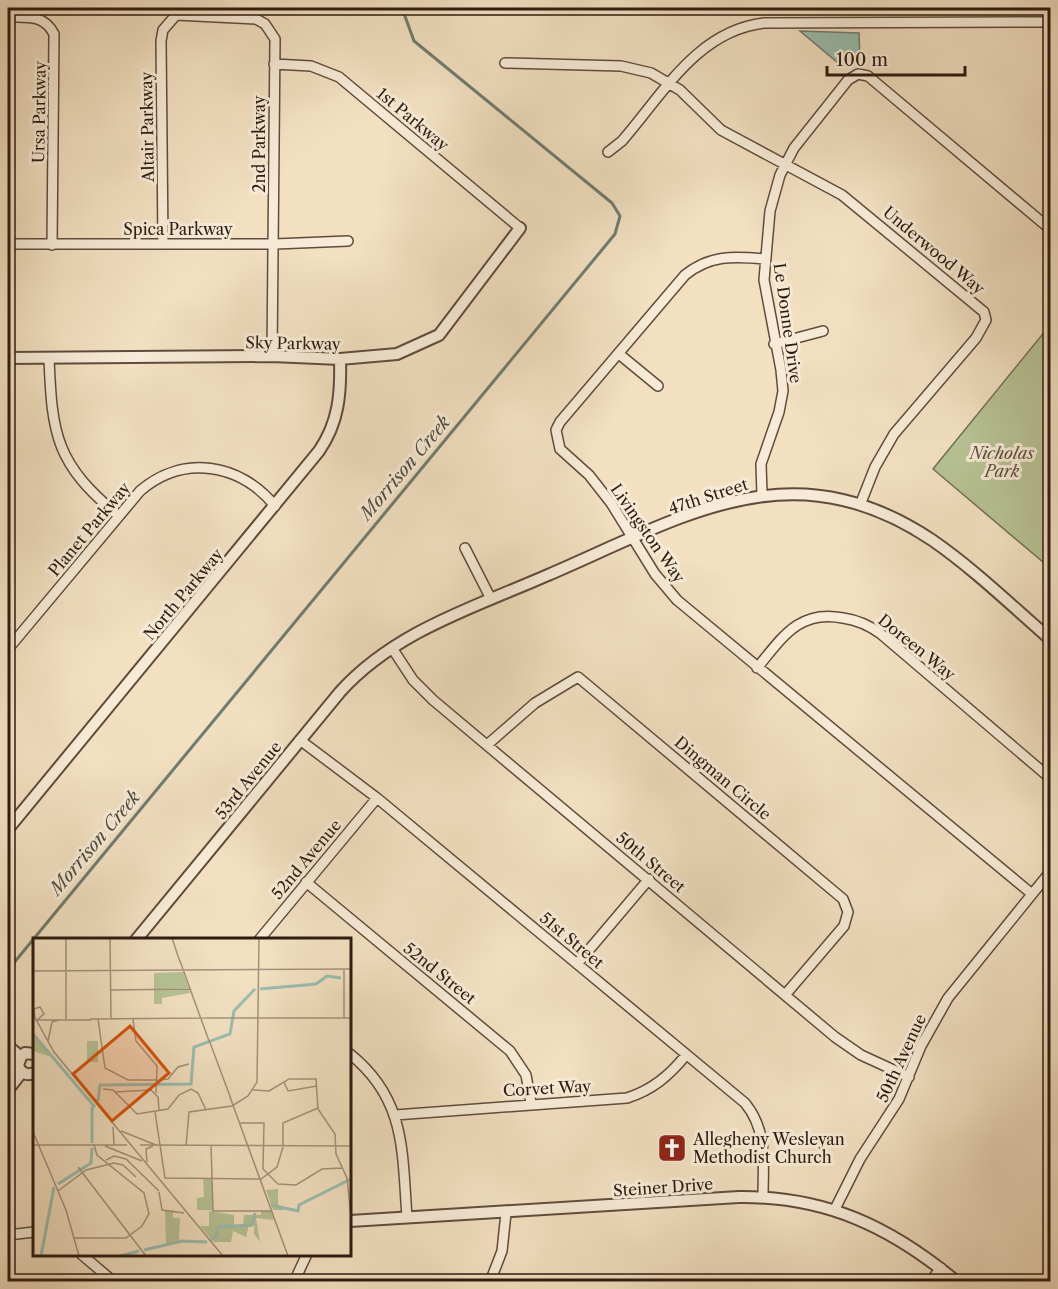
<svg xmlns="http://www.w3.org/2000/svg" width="1058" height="1289" font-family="'Libre Caslon Text',serif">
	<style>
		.green { fill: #b7c395; stroke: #736f53; stroke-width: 1.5 }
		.water { fill: #9bbdb0; stroke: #707c70; stroke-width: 1.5 }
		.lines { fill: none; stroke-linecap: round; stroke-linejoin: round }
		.stream { stroke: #707c70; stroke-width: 3 }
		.minor-casing { stroke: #604c3d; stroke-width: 12 }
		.tertiary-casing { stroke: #604c3d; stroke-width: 14 }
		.minor { stroke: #f7ebd7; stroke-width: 9 }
		.tertiary { stroke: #f7ebd7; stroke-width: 10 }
		.labels { text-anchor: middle; stroke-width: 6; stroke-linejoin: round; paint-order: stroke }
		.street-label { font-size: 16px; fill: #2f1b11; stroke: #f7ebd7 }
		.park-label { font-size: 16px; font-style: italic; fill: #584d39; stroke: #f7ebd7 }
		.poi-label { font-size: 16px; fill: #2f1b11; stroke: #f7ebd7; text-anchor: start }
		.water-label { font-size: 18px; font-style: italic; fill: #4f4c41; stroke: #f7ebd7 }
		.inset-river { fill: none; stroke: #9bbdb0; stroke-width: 3 }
		.inset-road { fill: none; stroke: #a4917b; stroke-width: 1.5 }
		.view { fill: #d6530c; fill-opacity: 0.15; stroke: #d6530c; stroke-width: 3 }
		.inset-edge { fill: none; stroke: #2f1b11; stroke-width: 3 }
	</style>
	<rect width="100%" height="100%" fill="#f2e0c1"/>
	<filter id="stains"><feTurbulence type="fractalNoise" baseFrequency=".00333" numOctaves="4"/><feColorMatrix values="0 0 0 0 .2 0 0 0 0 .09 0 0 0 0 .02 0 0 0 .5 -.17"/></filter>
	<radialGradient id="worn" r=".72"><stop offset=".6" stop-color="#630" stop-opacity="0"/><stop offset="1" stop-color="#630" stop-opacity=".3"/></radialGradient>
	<!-- green -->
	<path class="green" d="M1050,325V568L933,469Z"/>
	<!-- water -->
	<path class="water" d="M800,31L859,33L860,59L843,67Z"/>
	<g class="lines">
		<!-- stream -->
		<path class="stream" d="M8,970L615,234L620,216L612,203L414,41L402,8"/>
		<!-- minor casing -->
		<g class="minor-casing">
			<path id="minor" d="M8,17C26,17 44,14 54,34L52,245
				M505,63L621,66L651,73L680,90L721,130L842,195L984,312L986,320L976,338L894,434L875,467L860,505
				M274,64L311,66L339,77L520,228
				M608,152L622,141C663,94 697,31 764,23L1050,22
				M8,244H275L348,241
				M163,244L161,41L163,30L176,15L256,19L265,24L275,39L272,356
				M764,259C733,256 710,255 685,275L560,422L556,430L560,449L589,475L611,503L655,574L677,600L1032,894
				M774,344L823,331
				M619,354L658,386
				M49,358C52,436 56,464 119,516
				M762,494L761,464L779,412L783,391L781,370L764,280L770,211L780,175L794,148L848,80L858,74L868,76L1050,229
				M465,548L491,599
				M392,648L413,680L433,700L835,1037L861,1055L909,1077
				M8,649L140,491C183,454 240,463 275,506
				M757,668C782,638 799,609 843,618C857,620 869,625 881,634L1050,778
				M300,740L377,798L745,1103C768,1131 763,1163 763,1197
				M487,745L535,703L578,677L843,899L848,912L844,926L785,995
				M306,882L510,1051L526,1075L531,1103
				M259,940L377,798
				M577,964L649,879
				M350,1054C406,1099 402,1151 407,1217
				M395,1115L627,1098C652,1090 669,1076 686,1055
				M835,1209L860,1159L899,1099L921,1046L948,998L1050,872
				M8,1235L34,1232
				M81,1254L114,1282
				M294,1282L307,1254
				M490,1282L502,1251L506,1213
				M930,1282L941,1268"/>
		</g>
		<!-- tertiary casing -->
		<g class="tertiary-casing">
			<path id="tertiary" d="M8,358L272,356L340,359L397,354L439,335L520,228
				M8,829L319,451C339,422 341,393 340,359
				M136,940L340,692C395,631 475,607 548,575C683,517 791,446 932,540C974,569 1012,606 1050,639
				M8,1046L21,1057
				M21,1057L18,1065C20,1073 27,1076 34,1073
				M21,1057L25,1053L34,1054
				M8,1090L22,1072
				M350,1221L739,1197C826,1196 891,1227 957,1282"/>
		</g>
		<!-- minor -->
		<use href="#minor" class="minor"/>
		<!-- tertiary -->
		<use href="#tertiary" class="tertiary"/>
	</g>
	<!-- icons -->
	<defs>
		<g id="church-square" transform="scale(1.5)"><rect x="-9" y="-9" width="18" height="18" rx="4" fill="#8f2418" stroke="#f7ebd7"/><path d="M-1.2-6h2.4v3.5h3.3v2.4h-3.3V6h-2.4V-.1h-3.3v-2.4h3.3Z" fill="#fff"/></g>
	</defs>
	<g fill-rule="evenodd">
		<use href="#church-square" x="672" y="1148"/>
	</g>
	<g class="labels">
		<!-- street labels -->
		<g class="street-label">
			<text transform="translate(39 112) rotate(-89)" y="6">Ursa Parkway</text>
			<text transform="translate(413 119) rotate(40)" y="6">1st Parkway</text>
			<text transform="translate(147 127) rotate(-91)" y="6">Altair Parkway</text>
			<text transform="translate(259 144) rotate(-90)" y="6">2nd Parkway</text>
			<text x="178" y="235">Spica Parkway</text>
			<text transform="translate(934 250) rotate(40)" y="6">Underwood Way</text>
			<text transform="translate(788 323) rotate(82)" y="6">Le Donne Drive</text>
			<text transform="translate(293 343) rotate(1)" y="6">Sky Parkway</text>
			<text transform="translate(708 496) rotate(-18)" y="6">47th Street</text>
			<text transform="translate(89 529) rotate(-50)" y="6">Planet Parkway</text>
			<text transform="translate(648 533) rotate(55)" y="6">Livingston Way</text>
			<text transform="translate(183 594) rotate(-50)" y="6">North Parkway</text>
			<text transform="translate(917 647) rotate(39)" y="6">Doreen Way</text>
			<text transform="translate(723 778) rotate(40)" y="6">Dingman Circle</text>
			<text transform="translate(248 780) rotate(-51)" y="6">53rd Avenue</text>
			<text transform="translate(306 859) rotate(-50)" y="6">52nd Avenue</text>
			<text transform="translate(651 862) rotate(40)" y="6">50th Street</text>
			<text transform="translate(572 940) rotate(40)" y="6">51st Street</text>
			<text transform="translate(440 973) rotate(39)" y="6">52nd Street</text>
			<text transform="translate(901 1058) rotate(-65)" y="6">50th Avenue</text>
			<text transform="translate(547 1088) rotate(-3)" y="6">Corvet Way</text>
			<text transform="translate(663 1187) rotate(-4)" y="6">Steiner Drive</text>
		</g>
		<!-- park labels -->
		<g class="park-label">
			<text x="1002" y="459">Nicholas<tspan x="1002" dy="18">Park</tspan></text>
		</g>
		<!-- poi labels -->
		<g class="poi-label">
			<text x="693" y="1145">Allegheny Wesleyan<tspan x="693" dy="18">Methodist Church</tspan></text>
		</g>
		<!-- water labels -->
		<g class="water-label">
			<text transform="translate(405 468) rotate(-50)" y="6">Morrison Creek</text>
			<text transform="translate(95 843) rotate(-50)" y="6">Morrison Creek</text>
		</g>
	</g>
	<!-- overview -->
	<g transform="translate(33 938)">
		<rect width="318" height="318" fill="#f2e0c1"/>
		<path d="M150,34L156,50L121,51V35ZM121,52H156L157,55L129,60V66H121ZM0,97L6,101L19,119L0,113ZM54,103H65V124H54ZM170,240L179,241L180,272H164V260L171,259ZM245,251V266L251,272H240L233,252ZM132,273H140V280H147L146,303L133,306ZM176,273L201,277V288H210L211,277H228V273H238L241,282L223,280L227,304L221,296V287H216L213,299L200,293L198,304H180L188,288L183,289V298L178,301L167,288H176Z" fill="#b7c395"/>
		<path class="inset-river" d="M227,51L283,46L294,38L308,40M0,96L61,168M65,163L67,147L158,146L161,109L197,96L201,73L222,51M59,205V170L62,167M25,246L58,225L59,210M238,267L265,273L266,267L318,241M178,302L183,299L185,289L219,287L222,275M111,312L149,303L174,304M8,318L21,249M87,318L106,313"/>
		<path class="inset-road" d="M33,0V81M77,0L78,81M96,0H131M139,0L147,24M147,23L176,103M311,31V80M0,33L318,31M78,52L157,51M0,76L21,114L190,318M2,80L1,71L7,69L11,76L5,81M174,80H219M218,80H318M57,81L176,80M65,81L72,130L95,142H125M100,81L103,103L124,128L123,155M2,82H58M176,102L198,161M15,103L19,84L26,82M126,142L135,141L145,129L156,126M251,144L255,153L284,148M70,151L80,152L104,176L135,171L146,157L158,151L165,155L173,172M220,152L236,153L256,141H283L285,171L302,196L303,216L314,240L318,280M82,154L118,152L125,159L126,172M197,159L255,318M122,174L132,240L228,241L244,229L250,209M206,185H231L230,231L245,246L263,247L289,231L309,230M80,189L81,207M88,193L123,207M0,194L33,272L46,318M0,207H94M107,207L318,208M178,207L180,273H239M72,208L109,223M153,208L156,174L199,168L215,158L224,144L226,0M250,208V185L285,170M73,222L81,218L93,221L126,253M114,224L113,211L120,208M45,229L113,318M25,253L53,232L81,225L90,227L103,239M126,254L129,272L151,275M40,300H93L109,288L116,276L111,255L64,217L61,207"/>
		<path class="view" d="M97,88L136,135L79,183L40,136Z"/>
		<rect width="318" height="318" class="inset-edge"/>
	</g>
	<!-- margin -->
	<rect width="1058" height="1289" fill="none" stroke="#f2e0c1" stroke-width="30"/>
	<rect x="9" y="9" width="1040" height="1271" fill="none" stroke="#2f1b11" stroke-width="3"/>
	<rect x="15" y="15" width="1028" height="1259" fill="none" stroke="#2f1b11" stroke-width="1.5"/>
	<!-- scale -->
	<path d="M827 66v9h138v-9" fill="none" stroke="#2f1b11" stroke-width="3"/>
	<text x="836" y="66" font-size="18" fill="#2f1b11" stroke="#f7ebd7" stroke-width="4.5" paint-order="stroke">100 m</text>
	<rect width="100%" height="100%" filter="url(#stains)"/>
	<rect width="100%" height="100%" fill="url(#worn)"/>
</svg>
